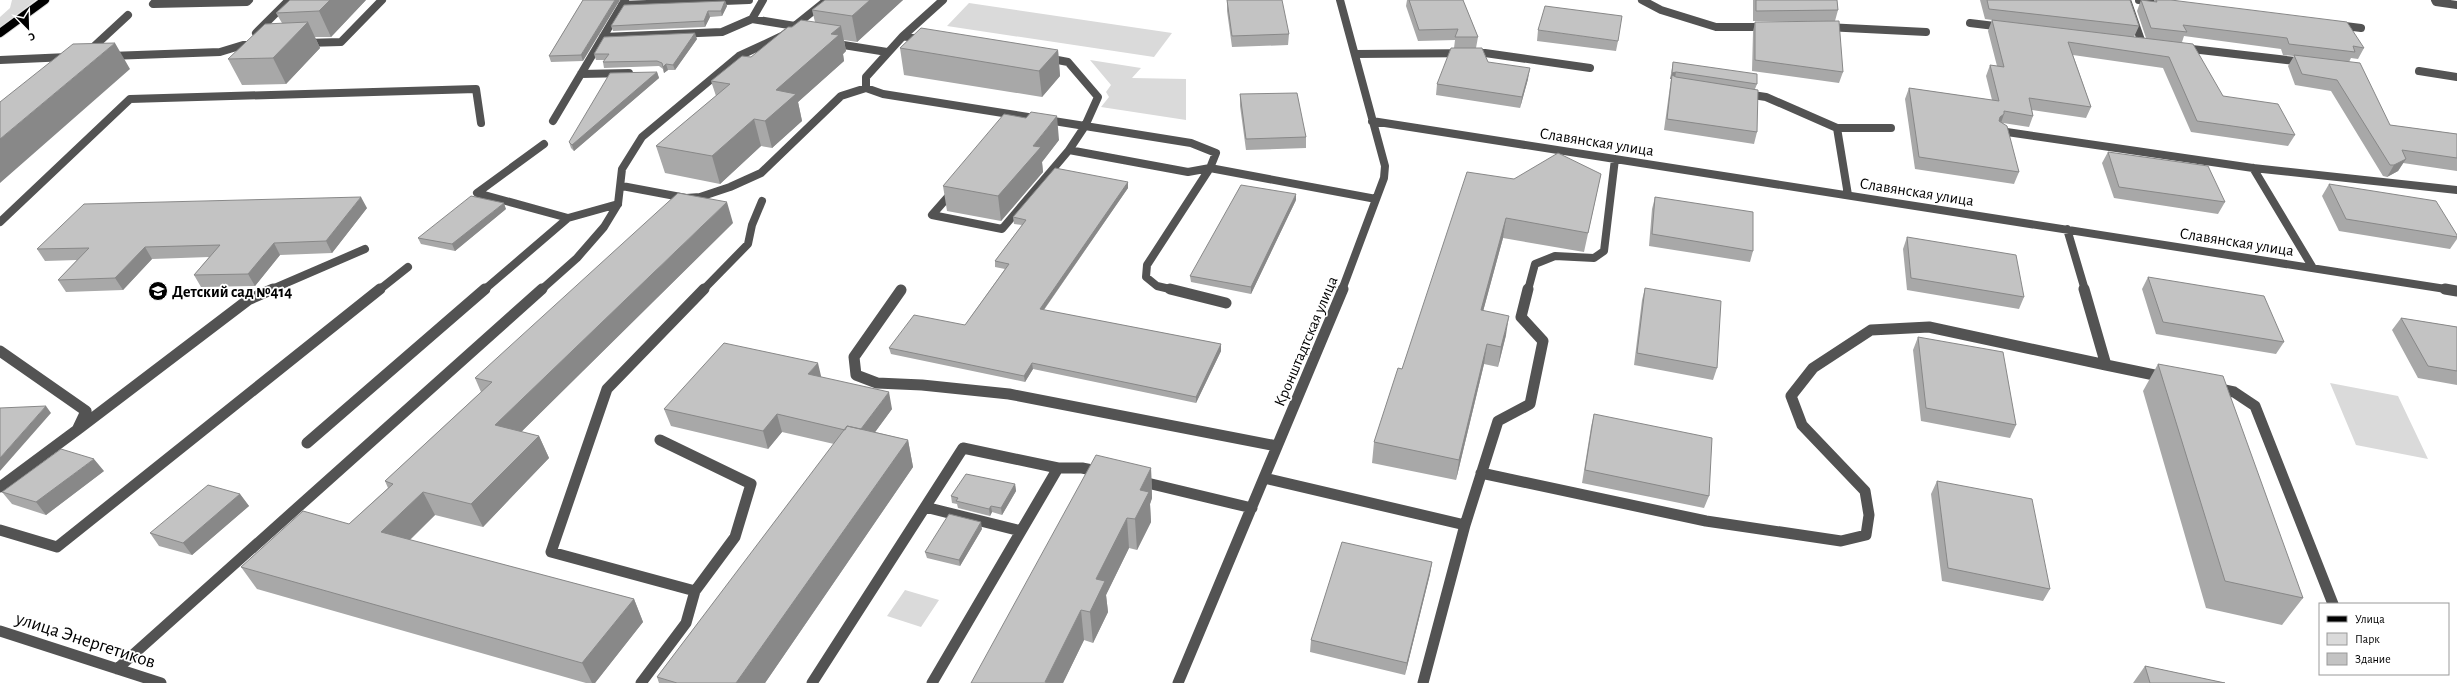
<svg xmlns="http://www.w3.org/2000/svg" width="2457" height="683" font-family="'Alegreya Sans',sans-serif">
	<style>
		.green { fill: #dadada }
		.lines { fill: none; stroke-linecap: round; stroke-linejoin: round }
		.major-casing { stroke: #dbdbdb; stroke-width: 10 }
		.minor-far1 { stroke: #535353; stroke-width: 8 }
		.minor { stroke: #535353; stroke-width: 11 }
		.major { stroke: #000; stroke-width: 8 }
		.wall { fill: #a8a8a8 }
		.shaded-wall { fill: #888 }
		.building { fill: #c3c3c3; stroke: #888 }
		.labels { text-anchor: middle; stroke-width: 3.5; stroke-linejoin: round; paint-order: stroke }
		.street-label { font-size: 16px; fill: #000; stroke: #fff }
		.poi-label { font-size: 16px; font-weight: bold; fill: #000; stroke: #fff; text-anchor: start }
		.near-street-label { font-size: 19px; fill: #000; stroke: #fff }
	</style>
	<rect width="100%" height="100%" fill="#fff"/>
	<!-- green -->
	<path class="green" d="M12,0H36L0,27V17L10,8Z
		M969,3L1172,33L1154,57L947,26Z
		M1090,60L1141,68L1132,78L1186,79V120L1101,107L1109,97L1106,92L1111,85Z
		M2330,383L2398,396L2428,459L2356,445Z
		M905,590L939,600L921,627L887,616Z"/>
	<g class="lines">
		<!-- major casing -->
		<g class="major-casing">
			<path id="major" d="M0,33L45,0"/>
		</g>
		<!-- minor-far1 -->
		<path class="minor-far1" d="M157,0L153,4L247,2L249,0
			M1340,0L1385,166L1384,178L1342,290
			M1642,0L1661,10L1716,27H1768
			M2127,0L2142,43
			M2139,0L2166,4
			M2435,0L2436,2L2457,5
			M622,5L749,0
			M752,19L763,0
			M1970,23L2003,27
			M2337,25L2361,28
			M1826,27L1926,32
			M256,33L289,0
			M903,36L866,77V88L883,94L1085,126L1069,150L1188,172L1210,168L1376,199
			M603,37L722,32L752,19L795,26
			M924,40L903,36L943,0
			M305,43L341,42L382,0
			M831,43L887,52
			M2183,48L2304,62
			M88,52L128,15
			M1355,54L1485,53L1590,68
			M110,56L220,52L243,45H255
			M1047,58L1068,62L1098,97L1085,126L1191,143L1216,153L1210,168L1147,265L1146,277L1157,286L1174,290
			M0,60L68,57
			M2419,71L2457,77
			M581,74L629,73
			M1746,94L1766,97L1837,128H1891
			M553,121L625,0
			M1372,121L2452,290
			M1837,128L1848,195
			M2000,131L2253,168L2457,190
			M544,144L477,193L568,218
			M2253,168L2313,268
			M622,186L686,198L700,197L730,187L761,173L841,96L866,88
			M954,190L932,215L1002,229L1069,150
			M0,222L130,99L476,89L481,123
			M2067,229L2085,290
			M270,290L365,249
			M379,290L408,267
			M484,290L568,218L618,204
			M541,290L577,258L604,227L618,204L622,169L642,137L739,56L782,36L827,0
			M703,290L748,244L752,225L762,201
			M1528,290L1535,264L1555,256L1594,258L1604,251L1615,159"/>
		<!-- minor -->
		<path class="minor" d="M1170,289L1226,303
			M2084,289L2106,365L2164,377
			M2445,289L2457,291
			M901,290L854,357L856,375L877,383L922,385L1009,394L1277,446
			M0,351L86,411L77,430L0,487
			M2215,388L2234,392L2255,406L2333,604
			M77,430L248,300L273,289
			M307,443L485,289
			M1481,473L1706,521L1841,541L1866,535L1869,515L1865,491L1802,425L1791,396L1813,368L1871,330L1929,327L2106,365
			M1264,478L1465,525
			M1139,481L1252,508
			M925,507L1021,531
			M0,530L57,547L380,289
			M695,591L551,552L607,389L704,289
			M0,631L161,683
			M117,669L542,289
			M641,683L686,623L695,591L735,537L751,484L660,440
			M812,683L963,448L1058,468H1082L1102,472
			M932,683L1058,468
			M1178,683L1343,289
			M1423,683L1465,525L1498,421L1530,404L1543,341L1521,317L1528,289"/>
		<!-- major -->
		<use href="#major" class="major"/>
	</g>
	<!-- wall -->
	<path class="wall" d="M366,0L331,37H315L320,48L286,84L242,85L228,59L282,23L276,13Z
		M583,0V61L551,62L549,56Z
		M825,0H903L857,42L844,40L846,51L843,54L844,61L798,102L802,121L772,148L761,146L720,184L665,173L656,146L716,96L711,81L751,57L792,27L815,22L812,10Z
		M1227,0L1289,34L1288,45L1232,47L1227,11Z
		M1407,0H1463L1478,37L1476,48H1454L1455,40L1418,41L1406,6Z
		M1753,0H1837L1838,10L1835,21H1753Z
		M1980,0H2130L2139,26L2134,37L2146,38L2137,11L2141,0L2154,2V0H2171L2364,48L2358,59L2351,58L2349,62L2390,125L2457,134V171L2403,163L2398,171L2387,177L2383,176L2331,91L2295,85L2288,66L2294,56L2283,55L2281,49L2184,36L2182,42L2223,96L2295,135L2288,146L2191,132L2163,68L2073,55L2091,107L2086,118L2032,110L2033,116L2029,127L2003,123L2019,172L2014,184L1915,169L1905,99L1909,88L1992,100L1986,76L1990,65L1997,66L1988,31L1992,20L1985,19Z
		M725,1L727,6L722,16L710,17L705,27L613,31L611,26Z
		M1755,22L1843,72L1839,83L1752,71L1753,32Z
		M1538,30L1618,41L1616,51L1537,41Z
		M697,39L675,70H668L664,73L663,69L659,66L604,68L603,62L605,60H596L594,54Z
		M900,48L1058,50L1060,76L1042,97L904,75Z
		M1488,62L1528,79L1520,108L1436,95L1437,84Z
		M1673,62L1757,84L1755,89L1757,132L1754,144L1664,130L1670,86L1671,79H1670L1672,68Z
		M657,72L659,78L574,151L571,148L569,142Z
		M1240,94L1306,137V148L1246,150L1240,106Z
		M1059,140L1042,162L1043,172L1001,221L947,211L943,186Z
		M2108,152L2225,202L2218,214L2114,198L2102,163Z
		M1601,174L1584,252L1503,238L1483,311L1506,335L1498,367L1484,364L1456,480L1372,463L1374,442L1402,369L1514,179Z
		M1128,182V188L1044,310L1221,344V351L1196,403L1033,369L1025,382L891,354L889,348L965,325L1005,269L995,267V261L1022,225L1014,224L1013,217Z
		M2329,184L2457,235V239L2450,249L2339,231L2322,196Z
		M1655,197L1753,251L1750,262L1649,246L1652,209Z
		M1296,200L1251,294L1191,282L1190,276Z
		M367,208L332,253L280,255L255,286L201,287L194,275L209,257L152,259L123,290L66,292L58,280L77,260L45,261L37,249Z
		M506,209L455,251L421,244L418,238Z
		M733,223L521,432L539,436L549,458L483,527L435,515L410,540L634,599L643,622L595,683H586L257,589L241,567L349,524L388,488L385,481L481,392L475,378Z
		M1907,237L2024,297L2019,309L1907,290L1903,249Z
		M2148,277L2284,342L2276,354L2156,334L2142,289Z
		M1645,288L1717,368L1713,380L1634,365L1642,300Z
		M2401,318L2457,327V385L2418,378L2392,330Z
		M1918,337L2016,425L2010,438L1921,421L1913,350Z
		M2158,364L2303,598L2282,625L2206,608L2143,391Z
		M821,377L892,409L875,432L908,440L913,467L765,683H659L657,677L834,444L782,432L768,449L671,426L664,409Z
		M1594,414L1709,496L1704,508L1582,483L1591,427Z
		M1151,468L1152,498L1150,504L1151,522L1137,550L1129,548L1106,595L1108,612L1093,643L1084,640L1063,683H971Z
		M104,471L46,515L12,504L2,492Z
		M1937,481L2050,589L2043,601L1942,581L1931,494Z
		M1015,484L1016,491L1002,515L992,512L990,516L958,508L957,504L952,503L951,496Z
		M240,494L249,506L192,555L159,546L150,533Z
		M982,529L960,566L927,558L925,552Z
		M1432,562L1430,574L1405,675L1310,652L1311,640Z
		M2145,666L2225,683H2133Z"/>
	<!-- shaded-wall -->
	<path class="shaded-wall" d="M330,0H366L331,37L319,11Z
		M615,0H620L583,61L581,55Z
		M870,0H903L857,42L852,16Z
		M725,1L727,6L722,16L721,11Z
		M708,11L710,17L705,27L704,21Z
		M308,22L320,48L286,84L273,58Z
		M841,26L846,51L843,54L844,61L798,102L802,121L772,148L765,121L776,90L831,34Z
		M695,33L697,39L675,70L673,65Z
		M115,43L130,69L0,183V139Z
		M1058,50L1060,76L1042,97L1039,71Z
		M666,64L668,70L664,73L663,67Z
		M1530,68L1528,79L1520,108L1522,97Z
		M657,72L659,78L574,151L572,145Z
		M1676,72L1675,78L1672,75L1671,79H1670L1672,73Z
		M2004,114L2000,126L1995,128L2000,117Z
		M1057,116L1059,140L1042,162L1043,172L1001,221L998,196L1033,146Z
		M754,119L761,146L720,184L712,156Z
		M2406,159L2398,171L2387,177L2394,165Z
		M1128,182V188L1040,315V309Z
		M1296,194V200L1251,294V287Z
		M361,197L367,208L332,253L326,241Z
		M727,202L733,223L505,448L495,425Z
		M504,203L506,209L455,251L452,244Z
		M1506,218L1503,238L1478,330L1481,310Z
		M274,243L280,255L255,286L248,274Z
		M145,247L152,259L123,290L115,278Z
		M1509,316L1506,335L1498,367L1501,347Z
		M1221,344V351L1196,403V397Z
		M1487,344L1484,364L1456,480L1459,460Z
		M818,363L822,380L808,374Z
		M1032,363L1033,369L1025,382L1024,376Z
		M889,392L892,409L862,450L858,433Z
		M46,406L51,413L0,471V458Z
		M777,414L782,432L768,449L763,431Z
		M539,436L549,458L483,527L471,504Z
		M908,440L913,467L765,683H736Z
		M94,459L104,471L46,515L36,502Z
		M1151,468L1152,498L1150,504L1151,522L1137,550L1135,519L1140,490Z
		M1015,484L1016,491L1002,515L1001,508Z
		M423,492L435,515L394,555L381,532Z
		M240,494L249,506L192,555L183,543Z
		M991,506L992,512L990,516L989,509Z
		M1127,518L1129,548L1106,595L1108,612L1093,643L1090,612L1096,579Z
		M981,522L982,529L960,566L959,560Z
		M1432,562L1430,574L1405,675L1407,663Z
		M634,599L643,622L595,683H592L582,663Z
		M1081,610L1084,640L1063,683H1045V682Z"/>
	<!-- building -->
	<path class="building" d="M290,0H330L319,11L276,13Z
		M583,0H615L581,55L549,56Z
		M825,0H870L852,16L812,10Z
		M1227,0H1282L1289,34L1232,36Z
		M1409,0H1463L1478,37H1455L1458,29L1419,30Z
		M1756,0H1837L1838,10L1756,11Z
		M1987,0H2130L2139,26L1989,9Z
		M2141,0L2157,2L2156,0H2171L2347,22L2364,48L2353,46L2355,52L2289,44L2287,38L2183,25L2187,32L2151,28Z
		M725,1L721,11H708L704,21L611,26L624,5Z
		M1545,6L1622,16L1618,41L1538,30Z
		M801,20L841,26L831,34L839,35L776,90L796,94L765,121L754,119L712,156L656,146L730,84L711,81L742,56L751,57L788,27H792Z
		M1992,20L2193,44L2223,96L2278,104L2295,135L2197,121L2169,57L2068,42L2091,107L2029,98L2033,116L2004,111V114L2000,117L1999,121L2007,126L2019,172L1919,157L1909,88L1999,101L1990,65L2004,67Z
		M1839,21L1843,72L1755,60V22Z
		M308,22L273,58L228,59L265,24Z
		M921,28L1058,50L1039,71L900,48Z
		M695,33L673,65L666,64L663,67L662,63L657,61L603,62L609,54H594L604,37Z
		M115,43L0,139V102L73,44Z
		M1451,48H1482L1488,62L1530,68L1522,97L1437,84Z
		M2294,55L2360,63L2390,125L2457,134V158L2402,150L2406,159L2394,165H2390L2337,80L2302,74Z
		M1673,62L1757,74V84L1676,72L1672,73Z
		M657,72L572,145L569,142L610,73Z
		M1672,75L1676,77L1758,90L1757,132L1667,119Z
		M1297,93L1306,137L1246,139L1240,94Z
		M1031,112L1057,116L1033,146L1041,147L998,196L943,186L1004,114L1026,118Z
		M2108,152L2208,166L2225,202L2119,187Z
		M1558,153L1601,174L1588,233L1506,218L1481,310L1509,316L1501,347L1487,344L1459,460L1374,442L1398,368L1402,369L1467,172L1514,179Z
		M1055,168L1128,182L1040,309L1221,344L1196,397L1032,363L1024,376L889,348L914,315L965,325L1009,264L995,261L1026,220L1013,217Z
		M2329,184L2436,201L2457,235V237L2346,219Z
		M1241,185L1296,194L1251,287L1190,276Z
		M678,193L727,202L495,425L539,436L471,504L423,492L381,532L634,599L582,663L241,567L303,511L349,524L393,484L385,481L492,382L475,378Z
		M471,196L504,203L452,244L418,238Z
		M361,197L326,241L274,243L248,274L194,275L220,245L145,247L115,278L58,280L89,248L37,249L84,204Z
		M1655,197L1753,212V251L1652,234Z
		M1907,237L2016,255L2024,297L1911,278Z
		M2148,277L2264,296L2284,342L2163,322Z
		M1645,288L1721,301L1717,368L1637,353Z
		M2401,318L2457,327V371L2428,366Z
		M1918,337L2003,352L2016,425L1926,408Z
		M724,343L818,363L808,374L889,392L861,429L847,426L845,430L777,414L763,431L664,409Z
		M2158,364L2223,376L2303,598L2225,581Z
		M46,406L0,458V408Z
		M1594,414L1712,438L1709,496L1585,470Z
		M847,426L908,440L736,683H677L657,677Z
		M61,449L94,459L36,502L2,492Z
		M1096,455L1151,468L1140,490L1149,492L1135,519L1127,518L1096,579L1105,581L1090,612L1081,610L1045,682L1049,683H971Z
		M966,474L1015,484L1001,508L991,506L989,509L956,501L958,498L951,496Z
		M1937,481L2032,499L2050,589L1948,568Z
		M208,485L240,494L183,543L150,533Z
		M949,514L981,522L959,560L925,552Z
		M1342,542L1432,562L1407,663L1311,640Z
		M2145,666L2225,683H2150Z"/>
	<!-- icons -->
	<defs>
		<g id="school-disc" transform="scale(1)"><circle r="9.5" fill="#000" stroke="#fff"/><path d="M0-5L7-2L0 1L-7-2ZM-4 1L0 2.5L4 1V4Q0 6-4 4Z" fill="#fff"/></g>
	</defs>
	<g fill-rule="evenodd">
		<use href="#school-disc" x="158" y="291"/>
	</g>
	<g class="labels">
		<!-- street labels -->
		<g class="street-label">
			<text transform="translate(1597 141) rotate(9)" y="6">Славянская улица</text>
			<text transform="translate(1917 191) rotate(9)" y="6">Славянская улица</text>
			<text transform="translate(2237 241) rotate(9)" y="6">Славянская улица</text>
			<text transform="translate(1305 341) rotate(-67)" y="6">Кронштадтская улица</text>
		</g>
		<!-- poi labels -->
		<g class="poi-label">
			<text x="172" y="297">Детский сад №414</text>
		</g>
		<!-- near-street labels -->
		<g class="near-street-label">
			<text transform="translate(86 639) rotate(18)" y="7">улица Энергетиков</text>
		</g>
	</g>
	<!-- legend -->
	<rect x="2319" y="603" width="130" height="72" fill="#ffffff" stroke="#999999"/>
	<rect x="2327" y="616" width="20" height="6" fill="#000000" stroke="#999999"/>
	<text x="2355" y="623" font-size="12" fill="#000000">Улица</text>
	<rect x="2327" y="633" width="20" height="12" fill="#dadada" stroke="#999999"/>
	<text x="2355" y="643" font-size="12" fill="#000000">Парк</text>
	<rect x="2327" y="653" width="20" height="12" fill="#c3c3c3" stroke="#999999"/>
	<text x="2355" y="663" font-size="12" fill="#000000">Здание</text>
	<!-- north arrow -->
	<g transform="translate(28 28) rotate(157)" stroke="#ffffff" stroke-width="3" paint-order="stroke">
	<path d="M0-3L7 15L0 10L-7 15Z" fill="#000000"/>
	<text y="-6" font-size="11" font-weight="bold" text-anchor="middle" fill="#000000">С</text>
	</g>
</svg>
